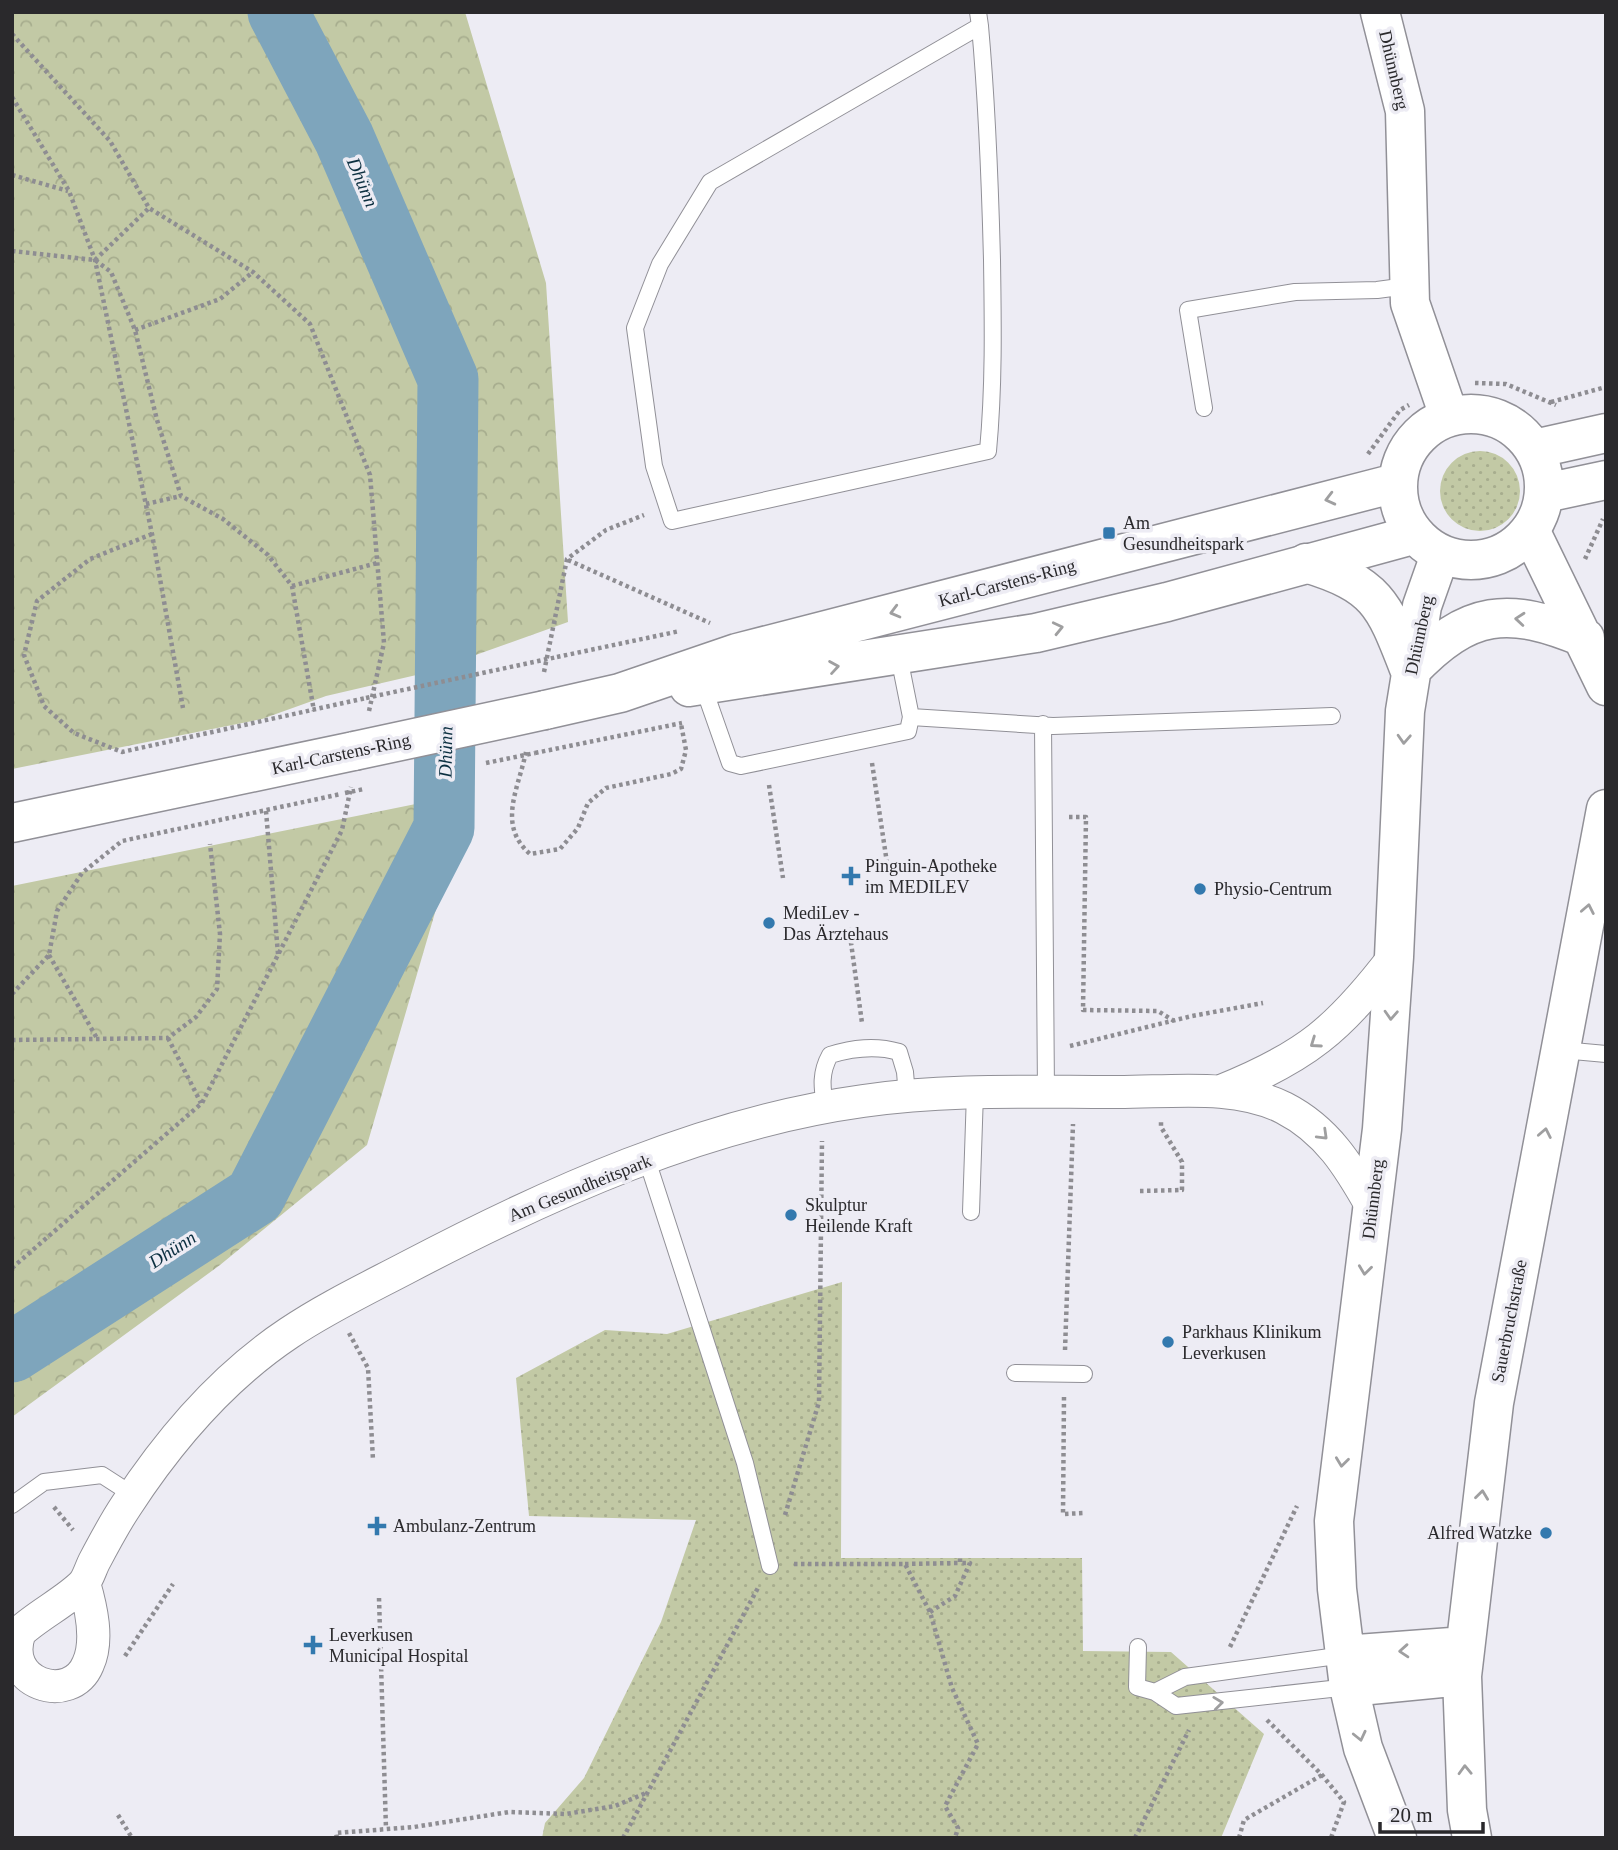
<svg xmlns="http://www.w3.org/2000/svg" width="1618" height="1850" font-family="Georgia,serif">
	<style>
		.green { fill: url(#green-dots) }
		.forest { fill: url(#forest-crowns) }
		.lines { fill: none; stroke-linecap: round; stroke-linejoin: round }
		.river { stroke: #7ea5bc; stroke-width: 61 }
		.lane-casing { stroke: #919097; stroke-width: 18 }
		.street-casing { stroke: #919097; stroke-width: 34 }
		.secondary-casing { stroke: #919097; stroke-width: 41 }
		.primary-casing { stroke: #919097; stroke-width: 41 }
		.path { stroke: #8e8d92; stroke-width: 4.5; stroke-dasharray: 3.5 3.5; stroke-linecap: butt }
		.lane { stroke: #fff; stroke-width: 16 }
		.street { stroke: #fff; stroke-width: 32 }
		.secondary { stroke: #fff; stroke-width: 38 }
		.primary { stroke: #fff; stroke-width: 38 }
		.primary-bridge-casing { stroke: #919097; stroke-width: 41; stroke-linecap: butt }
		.path-bridge { stroke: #8e8d92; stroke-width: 4.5; stroke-dasharray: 3.5 3.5; stroke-linecap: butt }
		.primary-bridge { stroke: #fff; stroke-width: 38 }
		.oneway { stroke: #9f9fa0 }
		.poi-dot { fill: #3379ae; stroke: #edecf4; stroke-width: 2.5 }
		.labels { text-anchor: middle; stroke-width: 7; stroke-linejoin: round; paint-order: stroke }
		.street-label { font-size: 18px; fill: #2a292c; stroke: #edecf4 }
		.poi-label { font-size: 18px; fill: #2a292c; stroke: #edecf4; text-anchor: start }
		.water-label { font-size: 19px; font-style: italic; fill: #0b2f40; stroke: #edecf4 }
	</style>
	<defs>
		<pattern id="green-dots" width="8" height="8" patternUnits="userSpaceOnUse" patternTransform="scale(1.75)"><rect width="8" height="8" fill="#c2c9a5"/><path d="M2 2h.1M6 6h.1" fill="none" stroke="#a7ad8e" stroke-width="1.8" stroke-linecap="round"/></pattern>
		<pattern id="forest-crowns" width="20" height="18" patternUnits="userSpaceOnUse" patternTransform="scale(1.75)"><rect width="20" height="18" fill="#c2c9a5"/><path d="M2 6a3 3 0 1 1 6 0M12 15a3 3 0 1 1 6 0" fill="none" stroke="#a7ad8e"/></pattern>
	</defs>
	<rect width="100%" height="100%" fill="#edecf4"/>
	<!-- green -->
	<path class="green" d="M1440 491a40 40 0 1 1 80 0a40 40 0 1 1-80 0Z
		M842,1282L841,1558H1082L1083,1651L1171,1652L1264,1734L1221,1838H542L545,1823L584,1778L661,1622L696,1520L529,1516L516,1378L605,1330L667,1334Z"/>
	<!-- forest -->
	<path class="forest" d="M12,12H465L546,283L568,622L425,673L326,696L262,719L12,769Z
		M470,793L367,1145L220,1265L12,1417V886Z"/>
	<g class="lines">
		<!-- river -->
		<path class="river" d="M12,1352L255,1196L444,828L448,379L344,138L278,12"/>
		<!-- lane casing -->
		<g class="lane-casing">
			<path id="lane" d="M978,12L980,26C987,104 990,181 992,260C993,324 994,387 988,451L672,521L654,466L635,328L660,264L710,182L980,26
				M1204,408L1188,310L1295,292L1377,290L1407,286
				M899,657L911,717
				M703,686L730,763L741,766L908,731L911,717L1053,726L1332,716
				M1043,724L1046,1092
				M1562,1050L1606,1054
				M825,1107C822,1087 820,1073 830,1055C853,1048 875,1045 899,1052L905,1072L907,1096
				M647,1160L745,1463L770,1566
				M971,1212L975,1093
				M1015,1373L1084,1374
				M12,1505L44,1482L102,1475L133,1495
				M1138,1647L1137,1687L1155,1692L1176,1706L1349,1687
				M1155,1692L1185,1677L1344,1655"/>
		</g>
		<!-- street casing -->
		<g class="street-casing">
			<path id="street" d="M1221,1091C1306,1057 1339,1029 1394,957
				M84,1583C91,1607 99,1640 88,1664C71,1706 0,1684 20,1632C38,1615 70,1599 84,1583C88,1578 91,1568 94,1562C104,1543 114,1524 126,1506C169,1440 223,1377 289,1333C326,1308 368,1288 408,1267C549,1193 704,1123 863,1101C945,1089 1028,1092 1111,1092C1166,1093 1233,1082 1284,1108C1327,1130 1349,1166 1372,1207"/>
		</g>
		<!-- secondary casing -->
		<g class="secondary-casing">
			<path id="secondary" d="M1380,12L1405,111L1410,303L1449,416
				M1531,532L1606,686
				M1306,563C1378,585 1384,604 1410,671
				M1410,671C1469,609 1508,606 1585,638
				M1344,1655L1465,1646
				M1349,1687L1462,1676
				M1397,1838L1363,1748L1349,1687L1337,1589L1334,1521L1382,1129L1394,957L1405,711L1422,606L1440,555
				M1472,1838L1467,1810L1462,1676L1494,1403L1606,809"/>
		</g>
		<!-- primary casing -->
		<g class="primary-casing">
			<path id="primary" d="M1398 487a73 73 0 1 1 146 0a73 73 0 1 1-146 0Z
				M1534,449L1606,433
				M1545,493L1606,480
				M689,687L1036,633L1167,602L1413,535
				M545,710L620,693L737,653L1396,483
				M12,823L354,751"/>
		</g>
		<!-- path -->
		<path class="path" d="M12,34L110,141L149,208L253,272L310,324L370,475L384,643L369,711
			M12,97L69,191L95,260L152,534L183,708
			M12,175L68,191
			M12,251L95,260L111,272L135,330L157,420L181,496L223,519L268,555L292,586L314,711
			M95,260L149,208
			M135,330L220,299L253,272
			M1475,383L1506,384L1556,405
			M1551,402L1606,387
			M1368,454L1400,410L1409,405
			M146,504L181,496
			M152,534L90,559L37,601L24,655L44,706L74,733L122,752L366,698
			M1585,559L1603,519
			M568,560L710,623
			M292,586L377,563
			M557,657L680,631
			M544,672L567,559L606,530L644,515
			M526,752C518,790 497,825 530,854L560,849L578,828L588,803L606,788L671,774L681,769L686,750L681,724
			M535,753L682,723
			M872,763L887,863
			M769,785L783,878
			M266,811L278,954
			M1069,817H1086L1083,1010L1158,1011L1174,1021
			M849,928L862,1023
			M49,955L98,1040
			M12,994L49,955L57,911L82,873L122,841L341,794
			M168,1038L201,1103
			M12,1040L168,1038L196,1017L217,989L220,934L210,844
			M1070,1046L1192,1016L1263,1003
			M1140,1191L1182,1190V1162L1161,1127V1122
			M12,1268L202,1103L342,830L351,787
			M349,1333L368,1368L373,1460
			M1065,1350L1073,1124
			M1064,1397L1063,1514L1085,1513
			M54,1507L73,1530
			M785,1515L819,1402L822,1141
			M794,1564H905L930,1612L952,1688L978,1744L945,1806L958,1828L955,1838
			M905,1564L960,1563V1557
			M379,1598L386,1829
			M930,1612L955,1596L970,1563H960
			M1230,1647L1297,1506
			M125,1656L173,1584
			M1267,1720L1322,1775L1344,1802L1331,1838
			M118,1815L132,1838
			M337,1838L336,1833L414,1827L509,1812L566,1814L615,1806L646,1793
			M623,1838L759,1586
			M1135,1838L1189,1730
			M1239,1838L1244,1820L1322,1775"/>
		<!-- lane -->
		<use href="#lane" class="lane"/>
		<!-- street -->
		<use href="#street" class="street"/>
		<!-- secondary -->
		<use href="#secondary" class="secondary"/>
		<!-- primary -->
		<use href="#primary" class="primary"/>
		<!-- primary-bridge casing -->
		<g class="primary-bridge-casing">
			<path id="primary-bridge" d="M354,751L545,710"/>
		</g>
		<!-- path-bridge -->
		<path class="path-bridge" d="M366,698L557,657
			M486,763L535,753
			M345,793L364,789"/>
		<!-- primary-bridge -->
		<use href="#primary-bridge" class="primary-bridge"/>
	</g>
	<!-- one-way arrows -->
	<defs><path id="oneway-chevron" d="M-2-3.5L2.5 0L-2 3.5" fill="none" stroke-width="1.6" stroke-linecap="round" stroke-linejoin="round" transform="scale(1.75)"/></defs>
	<g class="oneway">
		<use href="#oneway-chevron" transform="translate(1330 499) rotate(166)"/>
		<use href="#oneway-chevron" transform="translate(895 612) rotate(165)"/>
		<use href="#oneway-chevron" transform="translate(1520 619) rotate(-175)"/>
		<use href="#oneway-chevron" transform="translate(1058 628) rotate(-13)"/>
		<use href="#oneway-chevron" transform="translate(834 667) rotate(-9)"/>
		<use href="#oneway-chevron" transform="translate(1404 739) rotate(93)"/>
		<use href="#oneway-chevron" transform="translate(1588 909) rotate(-79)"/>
		<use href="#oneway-chevron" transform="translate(1391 1015) rotate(93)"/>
		<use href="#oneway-chevron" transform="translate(1315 1043) rotate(145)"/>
		<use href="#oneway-chevron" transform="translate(1545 1133) rotate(-79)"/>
		<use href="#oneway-chevron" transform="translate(1323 1135) rotate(44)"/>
		<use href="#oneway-chevron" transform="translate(1365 1270) rotate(97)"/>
		<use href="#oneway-chevron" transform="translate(1342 1462) rotate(97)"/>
		<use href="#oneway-chevron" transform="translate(1482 1495) rotate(-83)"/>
		<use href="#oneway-chevron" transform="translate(1404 1651) rotate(176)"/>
		<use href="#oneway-chevron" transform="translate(1218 1703) rotate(-7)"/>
		<use href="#oneway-chevron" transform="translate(1360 1736) rotate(77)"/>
		<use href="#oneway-chevron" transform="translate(1465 1770) rotate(-92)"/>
	</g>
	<!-- markers -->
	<g class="poi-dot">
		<rect x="1102" y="526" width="14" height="14" rx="3.5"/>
		<path d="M847.5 865.5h7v7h7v7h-7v7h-7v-7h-7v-7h7z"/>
		<circle cx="1200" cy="889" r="7"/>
		<circle cx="769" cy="923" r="7"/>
		<circle cx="791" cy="1215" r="7"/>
		<circle cx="1168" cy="1342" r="7"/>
		<path d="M373.5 1515.5h7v7h7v7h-7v7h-7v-7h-7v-7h7z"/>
		<circle cx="1546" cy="1533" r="7"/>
		<path d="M309.5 1634.5h7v7h7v7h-7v7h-7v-7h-7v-7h7z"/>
	</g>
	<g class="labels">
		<!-- street labels -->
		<g class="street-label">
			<text transform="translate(1394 70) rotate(77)" y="6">Dhünnberg</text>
			<text transform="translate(1007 583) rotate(-15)" y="6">Karl-Carstens-Ring</text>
			<text transform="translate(1419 635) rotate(-78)" y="6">Dhünnberg</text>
			<text transform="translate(341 754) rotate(-12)" y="6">Karl-Carstens-Ring</text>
			<text transform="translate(580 1188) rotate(-22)" y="6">Am Gesundheitspark</text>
			<text transform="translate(1373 1199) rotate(-83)" y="6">Dhünnberg</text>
			<text transform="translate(1509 1321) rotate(-79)" y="6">Sauerbruchstraße</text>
		</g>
		<!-- poi labels -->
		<g class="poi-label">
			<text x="1123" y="529">Am<tspan x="1123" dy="21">Gesundheitspark</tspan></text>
			<text x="865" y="872">Pinguin-Apotheke<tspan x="865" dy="21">im MEDILEV</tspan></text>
			<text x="1214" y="895">Physio-Centrum</text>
			<text x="783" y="919">MediLev -<tspan x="783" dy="21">Das Ärztehaus</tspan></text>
			<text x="805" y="1211">Skulptur<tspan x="805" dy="21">Heilende Kraft</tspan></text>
			<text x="1182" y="1338">Parkhaus Klinikum<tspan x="1182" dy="21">Leverkusen</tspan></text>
			<text x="393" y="1532">Ambulanz-Zentrum</text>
			<text x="1532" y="1539" text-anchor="end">Alfred Watzke</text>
			<text x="329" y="1641">Leverkusen<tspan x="329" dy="21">Municipal Hospital</tspan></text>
		</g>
		<!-- water labels -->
		<g class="water-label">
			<text transform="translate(363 182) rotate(67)" y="7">Dhünn</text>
			<text transform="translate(445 752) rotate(-89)" y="7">Dhünn</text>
			<text transform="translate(172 1249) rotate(-33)" y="7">Dhünn</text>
		</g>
	</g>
	<!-- border -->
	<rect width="1618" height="1850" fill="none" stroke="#2a292c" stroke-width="28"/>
	<!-- scale -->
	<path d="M1380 1822v10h103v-10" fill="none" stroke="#2a292c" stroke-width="3.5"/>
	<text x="1390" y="1822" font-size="21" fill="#2a292c" stroke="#edecf4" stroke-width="5" paint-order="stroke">20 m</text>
</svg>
